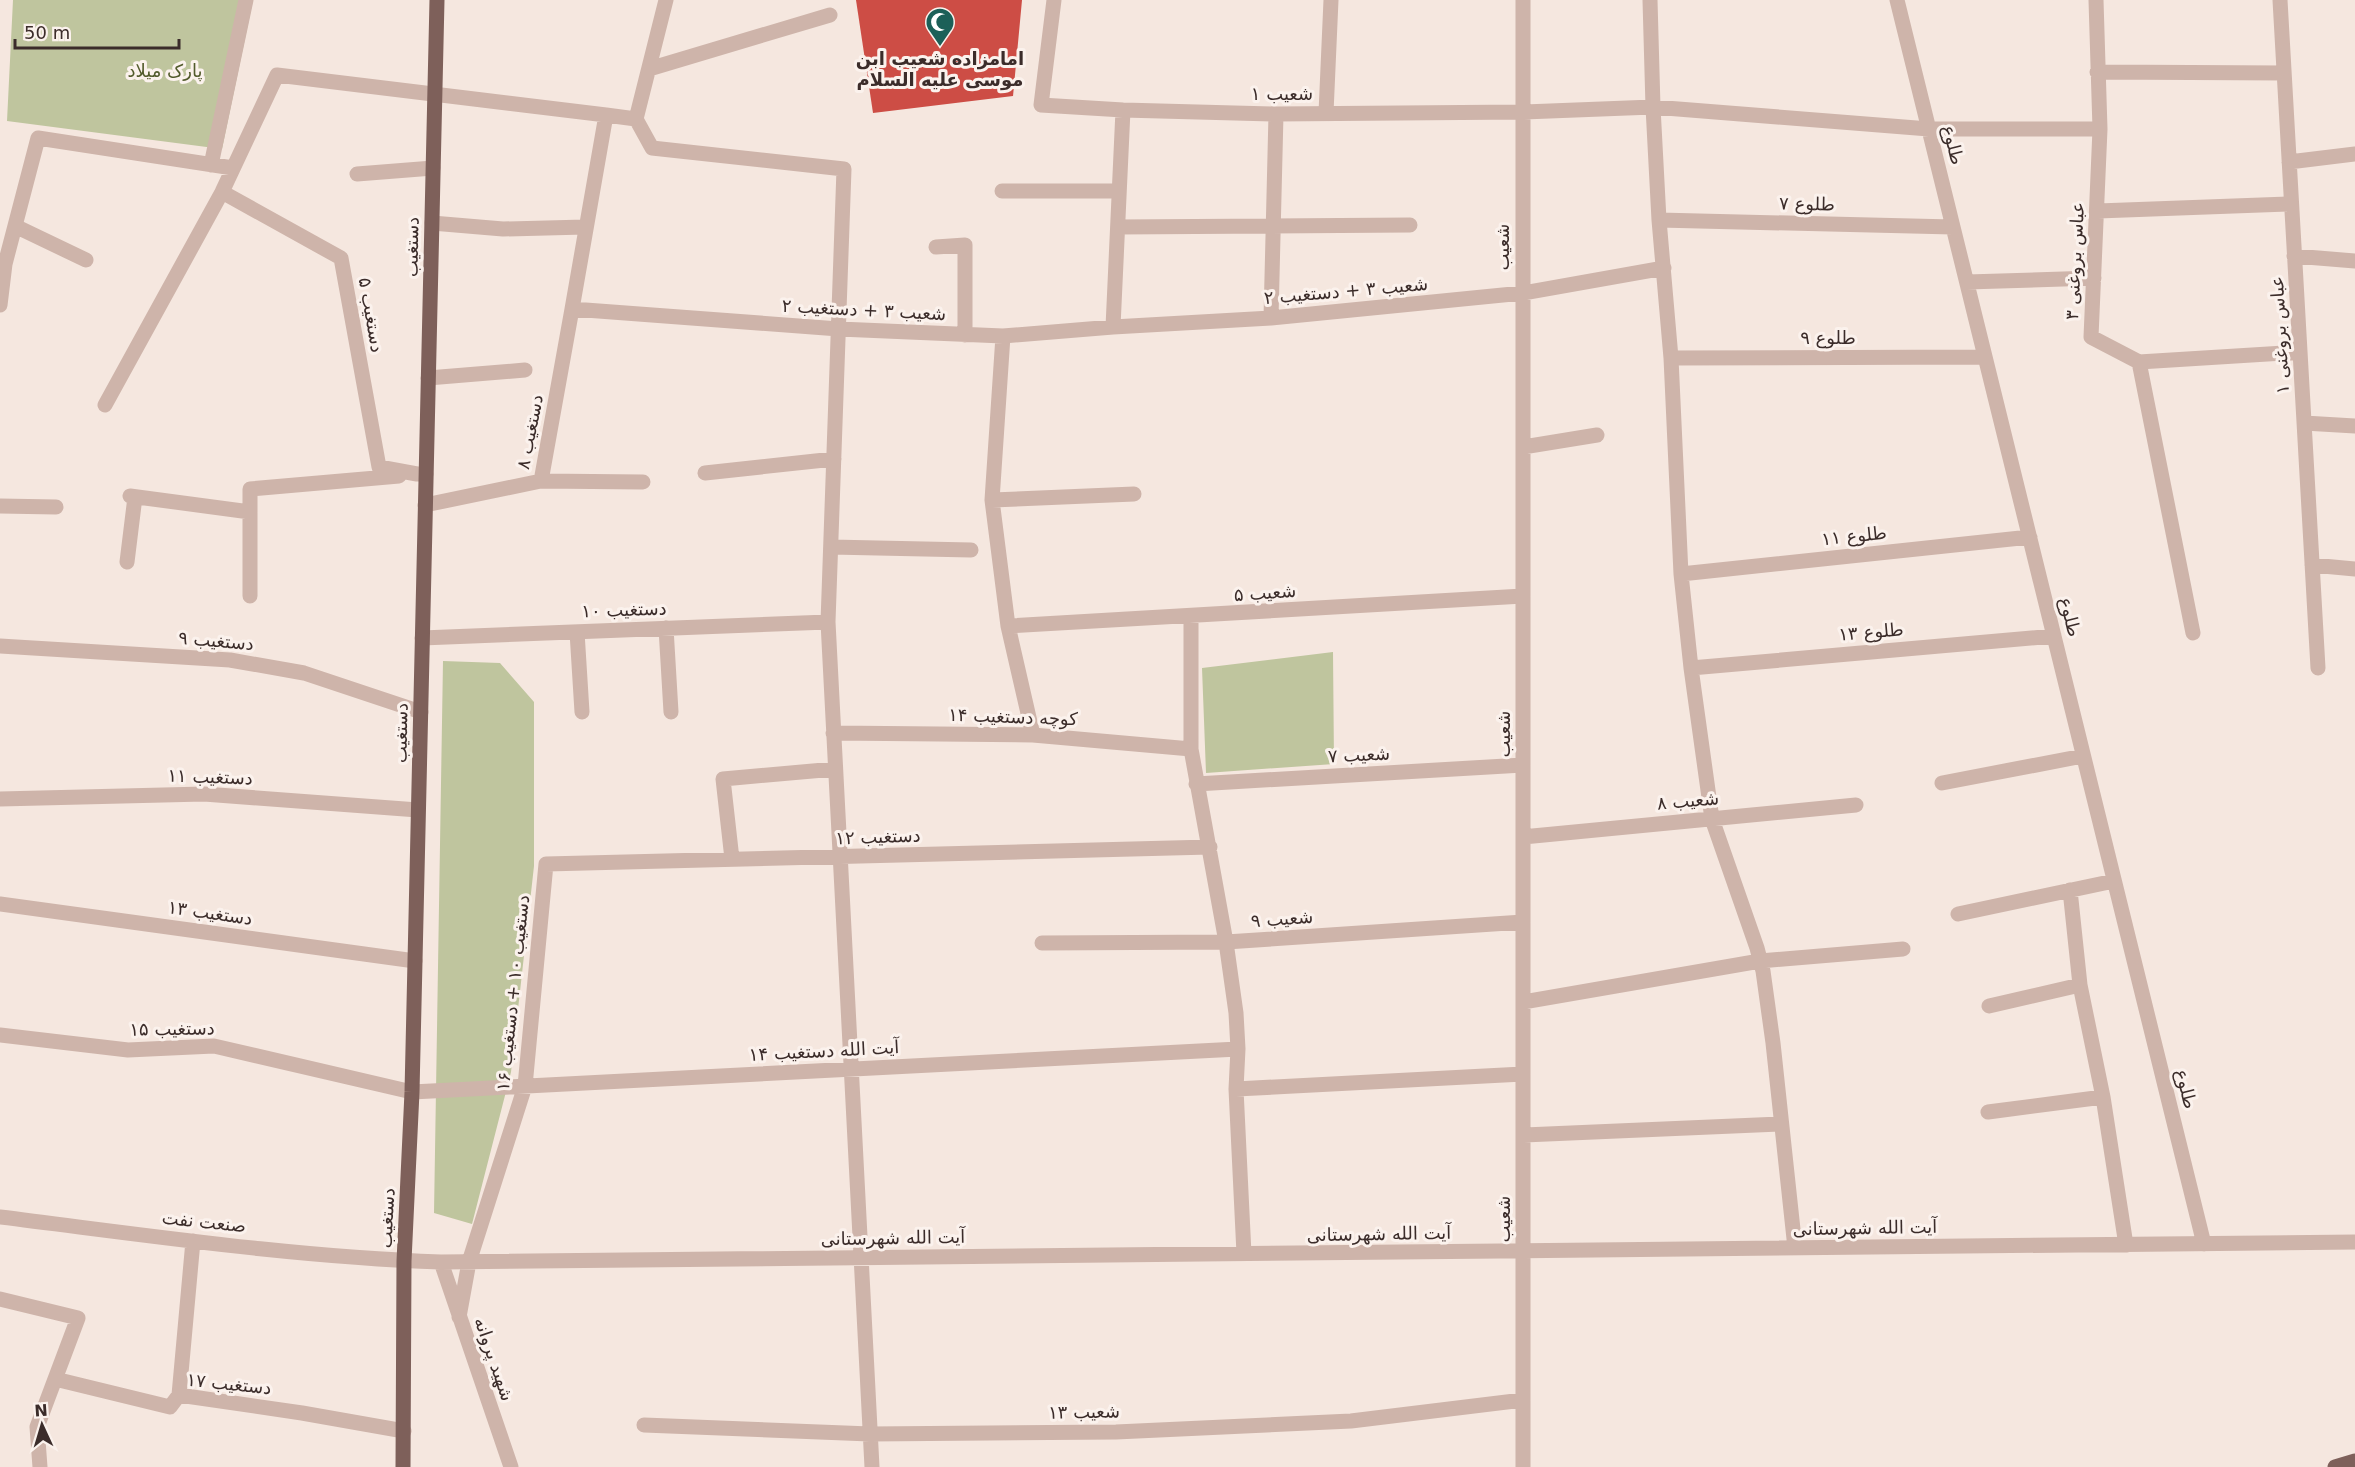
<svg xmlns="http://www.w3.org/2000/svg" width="2355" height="1467" font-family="'DejaVu Sans',Vazirmatn,sans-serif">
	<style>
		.green { fill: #bfc59e }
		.building { fill: #cd4d45 }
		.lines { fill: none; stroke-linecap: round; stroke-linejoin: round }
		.minor { stroke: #ceb4aa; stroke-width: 15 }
		.major { stroke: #7e605a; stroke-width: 15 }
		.labels { text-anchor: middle; stroke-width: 6; stroke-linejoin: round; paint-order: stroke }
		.poi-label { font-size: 18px; font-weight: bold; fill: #3b2c2a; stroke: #fbf2ed }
		.park-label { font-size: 18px; fill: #525b2c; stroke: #fbf2ed }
		.street-label { font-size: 18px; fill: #3b2c2a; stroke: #fbf2ed }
	</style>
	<rect width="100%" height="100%" fill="#f5e7df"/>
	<!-- green -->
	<path class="green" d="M13,0H253L222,149L7,121Z
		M1333,652L1334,764L1206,773L1202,668Z
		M443,661L500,663L534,702V866L511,1072L472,1224L434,1213Z"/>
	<!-- building -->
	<path class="building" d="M856,0H1022L1013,96L873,113Z"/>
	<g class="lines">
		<!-- minor -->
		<path class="minor" d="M1054,0L1041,105L1123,110L1276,114L1523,112L1653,107L1929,129H2100
			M1523,0V1467
			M1650,0L1653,107L1659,220L1671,358L1681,574L1691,668L1712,819L1757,948L1763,971L1773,1043L1795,1248
			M1897,0L2204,1244
			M2096,0L2100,129L2091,337L2139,362L2193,633
			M2280,0L2318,668
			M649,69L830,15
			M2097,72L2284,73
			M1326,113L1331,0
			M606,115L636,119
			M636,119L652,148L844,169L828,622L872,1467
			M636,119L666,0
			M2289,162L2355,154
			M211,165L246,0
			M357,174L433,168
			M1002,191H1119
			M222,192L341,258L379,467L417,474H426
			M2098,211L2291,204
			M1659,220L1953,227
			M432,223L503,229L585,227
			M15,226L86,260
			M1118,227L1410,225
			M936,247L965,245V335
			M2294,256L2355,261
			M0,263L5,264L0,305
			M5,264L38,138L233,168
			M1967,282L2094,278
			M1271,318L1276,114
			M1113,327L1123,110
			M1003,336L992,500L1008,626L1033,735
			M1671,358L1985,357
			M2139,362L2300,352
			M428,378L525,370
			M105,405L222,192L277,75L606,115L572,309L839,329L1003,336L1113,327L1271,318L1523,293L1664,268
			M2304,423L2355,426
			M1523,447L1597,435
			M705,473L834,459
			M541,481L643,482
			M130,496L250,512
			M992,500L1134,494
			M425,505L541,481L572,309
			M0,506L56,507
			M831,547L971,550
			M127,562L135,497
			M2312,565L2355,569
			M1681,574L2030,537
			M250,596V489L399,476
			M1191,617V749L1226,942L1236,1013L1238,1049L1236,1089L1244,1254
			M1008,626L1523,596
			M666,628L671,712
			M577,632L582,712
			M422,638L828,622
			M0,646L230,660L304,673L421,712
			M1691,668L2054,636
			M833,733L1033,735L1191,749
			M1942,783L2083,756
			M1196,784L1523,765
			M0,799L204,794L418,810
			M1523,837L1856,805
			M732,859L723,779L835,769
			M2070,890L2080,985L2103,1097L2126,1245
			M0,904L415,961
			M1958,914L2114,881
			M1042,943L1226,942L1523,922
			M1523,1002L1760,961L1903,949
			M1989,1006L2080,985
			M0,1035L128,1050L214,1046L412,1092L1238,1049
			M1236,1089L1523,1074
			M1988,1112L2103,1097
			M1524,1135L1781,1124
			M0,1217C146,1235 294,1257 441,1262L2355,1242
			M441,1262L511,1467
			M0,1299L78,1318L37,1427L40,1467
			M459,1317L469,1262L525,1086L546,864L1210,847
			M55,1379L170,1407L179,1395L302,1413L404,1431
			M179,1395L193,1241
			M644,1425L870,1434L1116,1432L1351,1421L1523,1400"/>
		<!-- major -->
		<path class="major" d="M403,1467L404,1261L412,1092L437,0
			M2335,1467L2355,1461"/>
	</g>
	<!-- icons -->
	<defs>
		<g id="mosque-pin" transform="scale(1.5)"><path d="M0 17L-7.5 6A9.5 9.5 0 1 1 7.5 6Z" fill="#1c6058" stroke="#fbf2ed"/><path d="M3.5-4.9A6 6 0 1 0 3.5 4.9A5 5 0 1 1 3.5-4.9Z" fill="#fff"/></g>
	</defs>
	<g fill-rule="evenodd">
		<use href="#mosque-pin" x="940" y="22"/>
	</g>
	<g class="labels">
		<!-- poi labels -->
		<g class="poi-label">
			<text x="940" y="65">امامزاده شعیب ابن<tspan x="940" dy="21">موسی علیه السلام</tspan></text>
		</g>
		<!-- park labels -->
		<g class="park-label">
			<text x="165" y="77">پارک میلاد</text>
		</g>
		<!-- street labels -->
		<g class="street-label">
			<text x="1282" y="100">شعیب ۱</text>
			<text transform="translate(1953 145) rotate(76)" y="6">طلوع</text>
			<text transform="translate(1807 204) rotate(1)" y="6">طلوع ۷</text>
			<text transform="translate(412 247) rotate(-89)" y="6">دستغیب</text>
			<text transform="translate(1503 247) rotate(-90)" y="6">شعیب</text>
			<text transform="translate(2075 261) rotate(-87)" y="6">عباس بروغنی ۳</text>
			<text transform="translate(1346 291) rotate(-5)" y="6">شعیب ۳ + دستغیب ۲</text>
			<text transform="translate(864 310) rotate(3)" y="6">شعیب ۳ + دستغیب ۲</text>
			<text transform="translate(371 315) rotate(80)" y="6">دستغیب ۵</text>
			<text transform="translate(2280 335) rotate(-93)" y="6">عباس بروغنی ۱</text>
			<text x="1828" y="344">طلوع ۹</text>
			<text transform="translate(530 432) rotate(-79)" y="6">دستغیب ۸</text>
			<text transform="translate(1854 536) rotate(-6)" y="6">طلوع ۱۱</text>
			<text transform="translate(1265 593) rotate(-4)" y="6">شعیب ۵</text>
			<text transform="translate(624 610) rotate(-2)" y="6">دستغیب ۱۰</text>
			<text transform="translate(2070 617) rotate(76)" y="6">طلوع</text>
			<text transform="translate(1871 632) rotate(-5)" y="6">طلوع ۱۳</text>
			<text transform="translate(216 641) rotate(5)" y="6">دستغیب ۹</text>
			<text transform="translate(1013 717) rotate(2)" y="6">کوچه دستغیب ۱۴</text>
			<text transform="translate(401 733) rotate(-89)" y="6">دستغیب</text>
			<text transform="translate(1504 734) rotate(-90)" y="6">شعیب</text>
			<text transform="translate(1359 755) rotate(-3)" y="6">شعیب ۷</text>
			<text transform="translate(210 777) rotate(2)" y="6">دستغیب ۱۱</text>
			<text transform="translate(1688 801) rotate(-5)" y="6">شعیب ۸</text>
			<text transform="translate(878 837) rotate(-2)" y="6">دستغیب ۱۲</text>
			<text transform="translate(210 913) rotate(8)" y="6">دستغیب ۱۳</text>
			<text transform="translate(1282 919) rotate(-4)" y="6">شعیب ۹</text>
			<text transform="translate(513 993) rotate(-84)" y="6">دستغیب ۱۰ + دستغیب ۱۶</text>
			<text transform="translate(172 1029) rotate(-1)" y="6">دستغیب ۱۵</text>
			<text transform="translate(824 1051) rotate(-3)" y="6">آیت الله دستغیب ۱۴</text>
			<text transform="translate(2186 1089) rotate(76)" y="6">طلوع</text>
			<text transform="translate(387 1218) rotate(-87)" y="6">دستغیب</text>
			<text transform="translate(1504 1219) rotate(-90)" y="6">شعیب</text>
			<text transform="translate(204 1222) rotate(6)" y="6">صنعت نفت</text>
			<text transform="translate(1865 1228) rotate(-1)" y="6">آیت الله شهرستانی</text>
			<text transform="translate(1379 1234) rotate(-1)" y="6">آیت الله شهرستانی</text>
			<text transform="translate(893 1238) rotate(-1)" y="6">آیت الله شهرستانی</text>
			<text transform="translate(494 1359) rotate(71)" y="6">شهید پروانه</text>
			<text transform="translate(229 1384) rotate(6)" y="6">دستغیب ۱۷</text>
			<text transform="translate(1084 1412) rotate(-1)" y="6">شعیب ۱۳</text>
		</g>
	</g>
	<!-- north arrow -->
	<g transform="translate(42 1425) rotate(356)" stroke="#fbf2ed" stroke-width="4.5" paint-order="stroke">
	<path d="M0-4.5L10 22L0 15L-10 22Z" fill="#3b2c2a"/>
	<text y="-9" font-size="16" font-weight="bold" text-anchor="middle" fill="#3b2c2a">N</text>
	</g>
	<!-- scale -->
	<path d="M15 39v9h164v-9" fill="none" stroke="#3b2c2a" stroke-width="3"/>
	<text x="24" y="39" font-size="18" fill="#3b2c2a" stroke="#fbf2ed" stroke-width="4.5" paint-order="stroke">50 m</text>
</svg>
